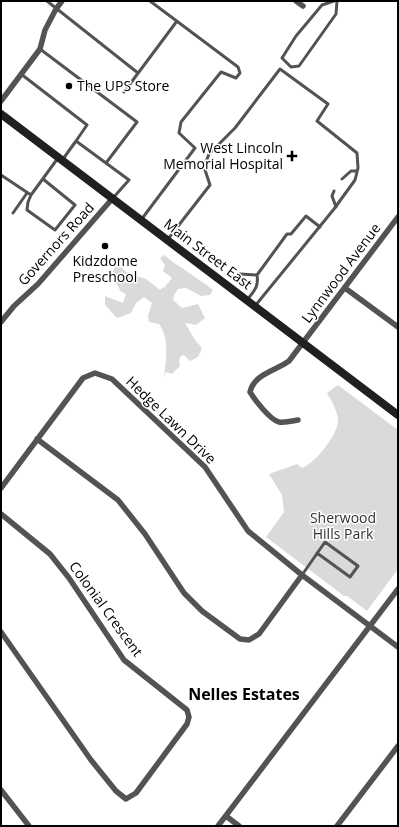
<svg xmlns="http://www.w3.org/2000/svg" width="399" height="827" font-family="'Open Sans',sans-serif">
	<style>
		.green { fill: #dadada }
		.lines { fill: none; stroke-linecap: round; stroke-linejoin: round }
		.lane { stroke: #535353; stroke-width: 3 }
		.street { stroke: #535353; stroke-width: 5.5 }
		.secondary { stroke: #202020; stroke-width: 8 }
		.poi-dot { fill: #000; stroke: #fff; stroke-width: 1.5 }
		.labels { text-anchor: middle; stroke-width: 3; stroke-linejoin: round; paint-order: stroke }
		.poi-label { font-size: 14px; fill: #000; stroke: #fff; text-anchor: start }
		.street-label { font-size: 14px; fill: #000; stroke: #fff }
		.park-label { font-size: 14px; fill: #313131; stroke: #fff }
		.quarter-label { font-size: 16px; font-weight: bold; fill: #000; stroke: #fff }
	</style>
	<rect width="100%" height="100%" fill="#fff"/>
	<!-- green -->
	<path class="green" d="M164,255C180,268 197,277 213,290L210,295L201,296L186,288L178,289L174,295L173,300L182,308L198,304L205,318L196,325L185,323L195,340L202,348L198,357L190,361L184,355L181,356L179,360L180,366L172,374L166,372L164,377C166,358 170,340 159,324L149,322L148,316L152,303L144,297L136,303L131,313L117,318L105,305V296L123,303L126,294L120,291V290C115,281 109,273 117,264L129,274L146,279L160,290L163,287L164,288L172,278L163,271L165,265L160,258Z
		M338,385L398,430V569L367,611L347,596H344L266,537L284,512L282,495L269,474L297,464L302,468C315,464 340,432 338,419C337,410 331,400 327,393Z"/>
	<g class="lines">
		<!-- lane -->
		<path class="lane" d="M47,1L138,73
			M334,1L322,5L296,36L282,58L291,67L299,66L336,14L337,1
			M40,49L137,122L106,163
			M21,74L87,125L76,141
			M124,92L177,21
			M63,159L76,141L129,180L113,198
			M1,175L31,195L58,158
			M342,179L351,171H357
			M334,191L332,196L336,207
			M31,195L28,202L27,210L55,230L75,205L43,179
			M13,213L27,193
			M141,220L195,148L179,133L181,122L221,72L236,78L240,73L238,67L150,1
			M168,239L210,185L204,167L209,154L235,128L280,69L328,104L317,121L357,153L358,168L355,180L334,209L255,306
			M240,274L257,275
			M247,300C254,291 259,287 257,275L287,234H291L306,216L320,227
			M302,575L325,542L358,566L350,577L317,553"/>
		<!-- street -->
		<path class="street" d="M296,1L303,6
			M1,101L40,49L45,30L56,9L62,1
			M345,288L398,327
			M1,322L14,306L38,284L112,199
			M298,420C292,421 285,423 279,422C270,420 255,400 250,392C254,374 275,371 289,361L398,217
			M37,439L118,500L145,534L184,593L202,611L240,639L249,640L259,634L302,575
			M1,488L83,378L95,373L112,379L205,467L248,531L302,575L398,647
			M1,514L50,554L69,578L124,660L187,710L189,717L187,724L136,793L126,799L116,791L91,760L1,632
			M1,790L29,826
			M226,816L239,826
			M218,826L398,589
			M337,826L398,746"/>
		<!-- secondary -->
		<path class="secondary" d="M1,114L398,415"/>
	</g>
	<!-- markers -->
	<g class="poi-dot">
		<circle cx="69" cy="86" r="4"/>
		<path d="M290 150h4v4h4v4h-4v4h-4v-4h-4v-4h4z"/>
		<circle cx="105" cy="246" r="4"/>
	</g>
	<g class="labels">
		<!-- poi labels -->
		<g class="poi-label">
			<text x="77" y="91">The UPS Store</text>
			<text x="283" y="153" text-anchor="end">West Lincoln<tspan x="283" dy="16">Memorial Hospital</tspan></text>
			<text x="105" y="266" text-anchor="middle">Kidzdome<tspan x="105" dy="16">Preschool</tspan></text>
		</g>
		<!-- street labels -->
		<g class="street-label">
			<text transform="translate(56 244) rotate(-48)" y="5">Governors Road</text>
			<text transform="translate(208 254) rotate(37)" y="5">Main Street East</text>
			<text transform="translate(341 273) rotate(-53)" y="5">Lynnwood Avenue</text>
			<text transform="translate(171 420) rotate(44)" y="5">Hedge Lawn Drive</text>
			<text transform="translate(106 609) rotate(54)" y="5">Colonial Crescent</text>
		</g>
		<!-- park labels -->
		<g class="park-label">
			<text x="343" y="523">Sherwood<tspan x="343" dy="16">Hills Park</tspan></text>
		</g>
		<!-- quarter labels -->
		<g class="quarter-label">
			<text x="244" y="700">Nelles Estates</text>
		</g>
	</g>
	<!-- border -->
	<rect width="399" height="827" fill="none" stroke="#000000" stroke-width="4"/>
</svg>
